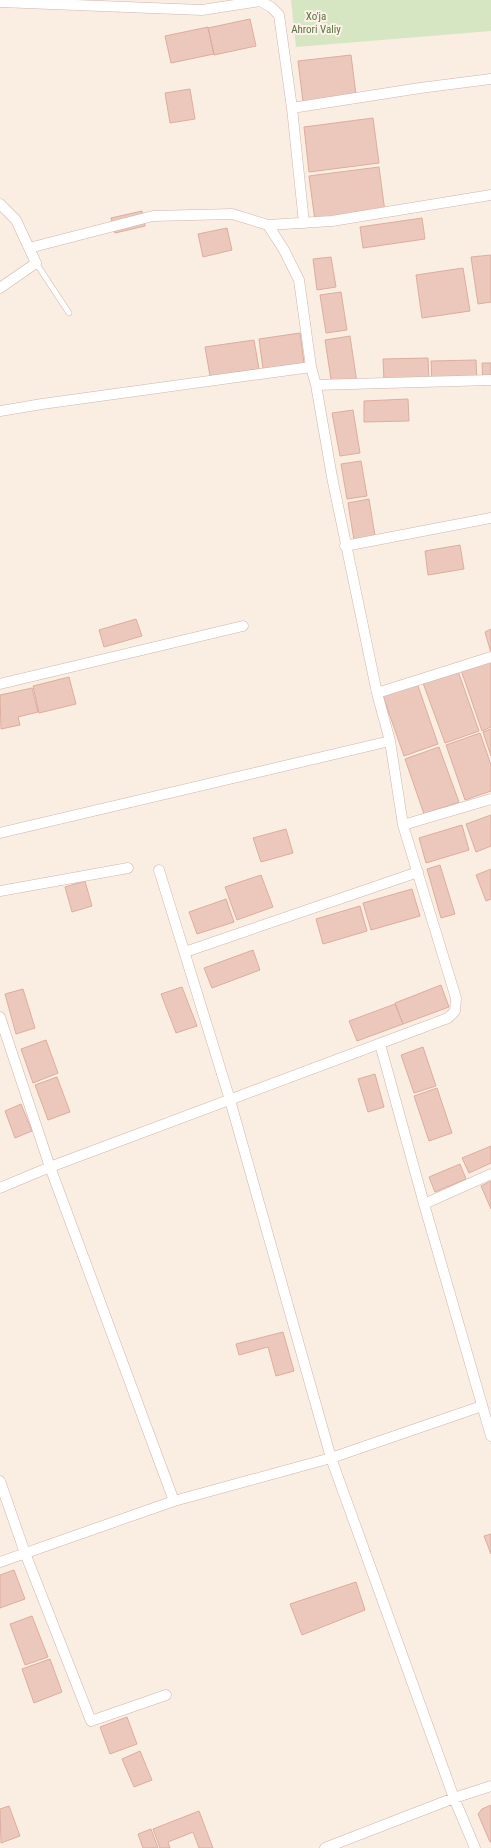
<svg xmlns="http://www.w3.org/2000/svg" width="491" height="1848" font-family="'Roboto Condensed',sans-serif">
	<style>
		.green { fill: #d6e5c2 }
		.building { fill: #ecc8bc; stroke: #ddad9e }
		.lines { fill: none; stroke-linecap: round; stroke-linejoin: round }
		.service-casing { stroke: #ccb6ad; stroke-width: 6 }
		.minor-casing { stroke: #ccb6ad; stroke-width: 11 }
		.service { stroke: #fff; stroke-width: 5 }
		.minor { stroke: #fff; stroke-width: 10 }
		.labels { text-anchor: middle; stroke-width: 4; stroke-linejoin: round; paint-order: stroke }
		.park-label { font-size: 11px; fill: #597444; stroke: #fdf1e8 }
	</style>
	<rect width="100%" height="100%" fill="#faede2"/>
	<!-- green -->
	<path class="green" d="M291,0H491V31L296,47Z"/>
	<!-- building -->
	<path class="building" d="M250,19L256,46L214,55L208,28Z
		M208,27L214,54L171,63L165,36Z
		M351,55L356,95L303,102L298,61Z
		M190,89L195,119L170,123L165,93Z
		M373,118L379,163L309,172L304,127Z
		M379,167L385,212L315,221L309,176Z
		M142,211L145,226L115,233L111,218Z
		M422,218L425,239L363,248L360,227Z
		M227,228L232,250L203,257L198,234Z
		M491,255V302L478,304L471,257Z
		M331,257L336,287L317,290L313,259Z
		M463,268L470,311L422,318L416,275Z
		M341,292L347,330L326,333L320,295Z
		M300,333L304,363L263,369L259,339Z
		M350,336L357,383L332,386L325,340Z
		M254,340L259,369L210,376L205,347Z
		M428,358L429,380L384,381L383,359Z
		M476,360L477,382L432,383L431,361Z
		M482,363H491V384L483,385Z
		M408,399L409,421L364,422V401Z
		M353,410L360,453L340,456L332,413Z
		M361,461L367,496L347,499L341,464Z
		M369,499L376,542L355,546L348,503Z
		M460,545L464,569L428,575L425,551Z
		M136,619L142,636L104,647L99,630Z
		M491,629V653L485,632Z
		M491,660V727L482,731L461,670Z
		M458,671L479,731L445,743L423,683Z
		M69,677L76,704L39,713L33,686Z
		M417,683L438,744L404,756L383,696Z
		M32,688L38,712L18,717L20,725L1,729L0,695Z
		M491,729V756L483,732Z
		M480,733L491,765V791L465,800L446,745Z
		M439,747L459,802L424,814L405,759Z
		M491,815V846L476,852L466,824Z
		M462,825L469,850L426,863L419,838Z
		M286,829L293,853L261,862L253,838Z
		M440,865L455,914L441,918L427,869Z
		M491,869V899L486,901L476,875Z
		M261,875L273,907L237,920L225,887Z
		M85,881L92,906L72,912L65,887Z
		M412,889L420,916L371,930L363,903Z
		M226,899L234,922L197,934L189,912Z
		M360,906L367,931L323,944L316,919Z
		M253,950L260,970L212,988L204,968Z
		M441,985L449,1007L403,1024L395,1003Z
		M182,987L197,1026L176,1033L161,994Z
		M23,989L35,1028L16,1034L5,994Z
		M395,1004L403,1024L357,1041L349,1021Z
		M46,1040L58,1073L33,1083L21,1049Z
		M423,1047L436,1086L414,1093L401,1055Z
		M375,1074L384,1107L368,1112L358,1079Z
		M57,1077L70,1112L48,1120L35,1085Z
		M437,1088L452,1133L429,1141L414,1096Z
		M21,1104L32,1131L15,1138L5,1111Z
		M491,1146V1163L469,1173L462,1158Z
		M460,1164L466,1179L435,1192L429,1177Z
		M491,1181V1209L481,1186Z
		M283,1332L294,1371L276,1376L268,1347L239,1355L236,1344Z
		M491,1534V1554L484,1536Z
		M14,1570L25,1599L0,1608V1575Z
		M356,1582L365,1610L302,1635L290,1604Z
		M32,1616L48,1657L25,1665L10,1624Z
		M50,1659L62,1692L34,1703L22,1669Z
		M127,1717L137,1744L110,1754L100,1727Z
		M140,1751L152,1780L134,1787L122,1759Z
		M491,1805V1842H490L478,1814L482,1809Z
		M9,1806L20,1836L1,1843L0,1809Z
		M199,1811L213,1848H199L193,1832L168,1842L170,1848H160L153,1829Z
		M151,1829L158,1848H143L138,1834Z"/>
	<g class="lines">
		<!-- service casing -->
		<g class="service-casing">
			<path id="service" d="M36,263L69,313"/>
		</g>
		<!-- minor casing -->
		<g class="minor-casing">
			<path id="minor" d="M0,2L202,10L260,1L271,7L279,15L292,108L420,88L491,79
				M292,108L304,223
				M0,204L16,220L36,263L0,288
				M268,225L332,221L491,195
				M316,385L491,380
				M0,411L42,404L311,367
				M345,546L491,518
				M0,684L243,626
				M377,693L491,657
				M403,825L491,799
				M0,833L390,741
				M159,870L230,1100L331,1458L454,1798L475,1848
				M0,891L128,868
				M185,952L418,872
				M0,1017L50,1167L174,1501
				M380,1044L424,1204L491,1436
				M0,1188L50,1167L448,1018L455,1011L456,998L403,825L390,741L377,693L332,477L316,385L311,367L299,280L284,250L268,225L232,214L153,216L29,248
				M424,1204L491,1174
				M0,1481L25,1553L91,1721L166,1695
				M0,1562L174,1501L331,1458L482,1406
				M325,1848L454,1798L491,1786"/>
		</g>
		<!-- service -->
		<use href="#service" class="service"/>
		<!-- minor -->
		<use href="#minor" class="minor"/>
	</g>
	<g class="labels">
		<!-- park labels -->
		<g class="park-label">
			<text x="316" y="20">Xo'ja<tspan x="316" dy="13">Ahrori Valiy</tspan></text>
		</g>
	</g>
</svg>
